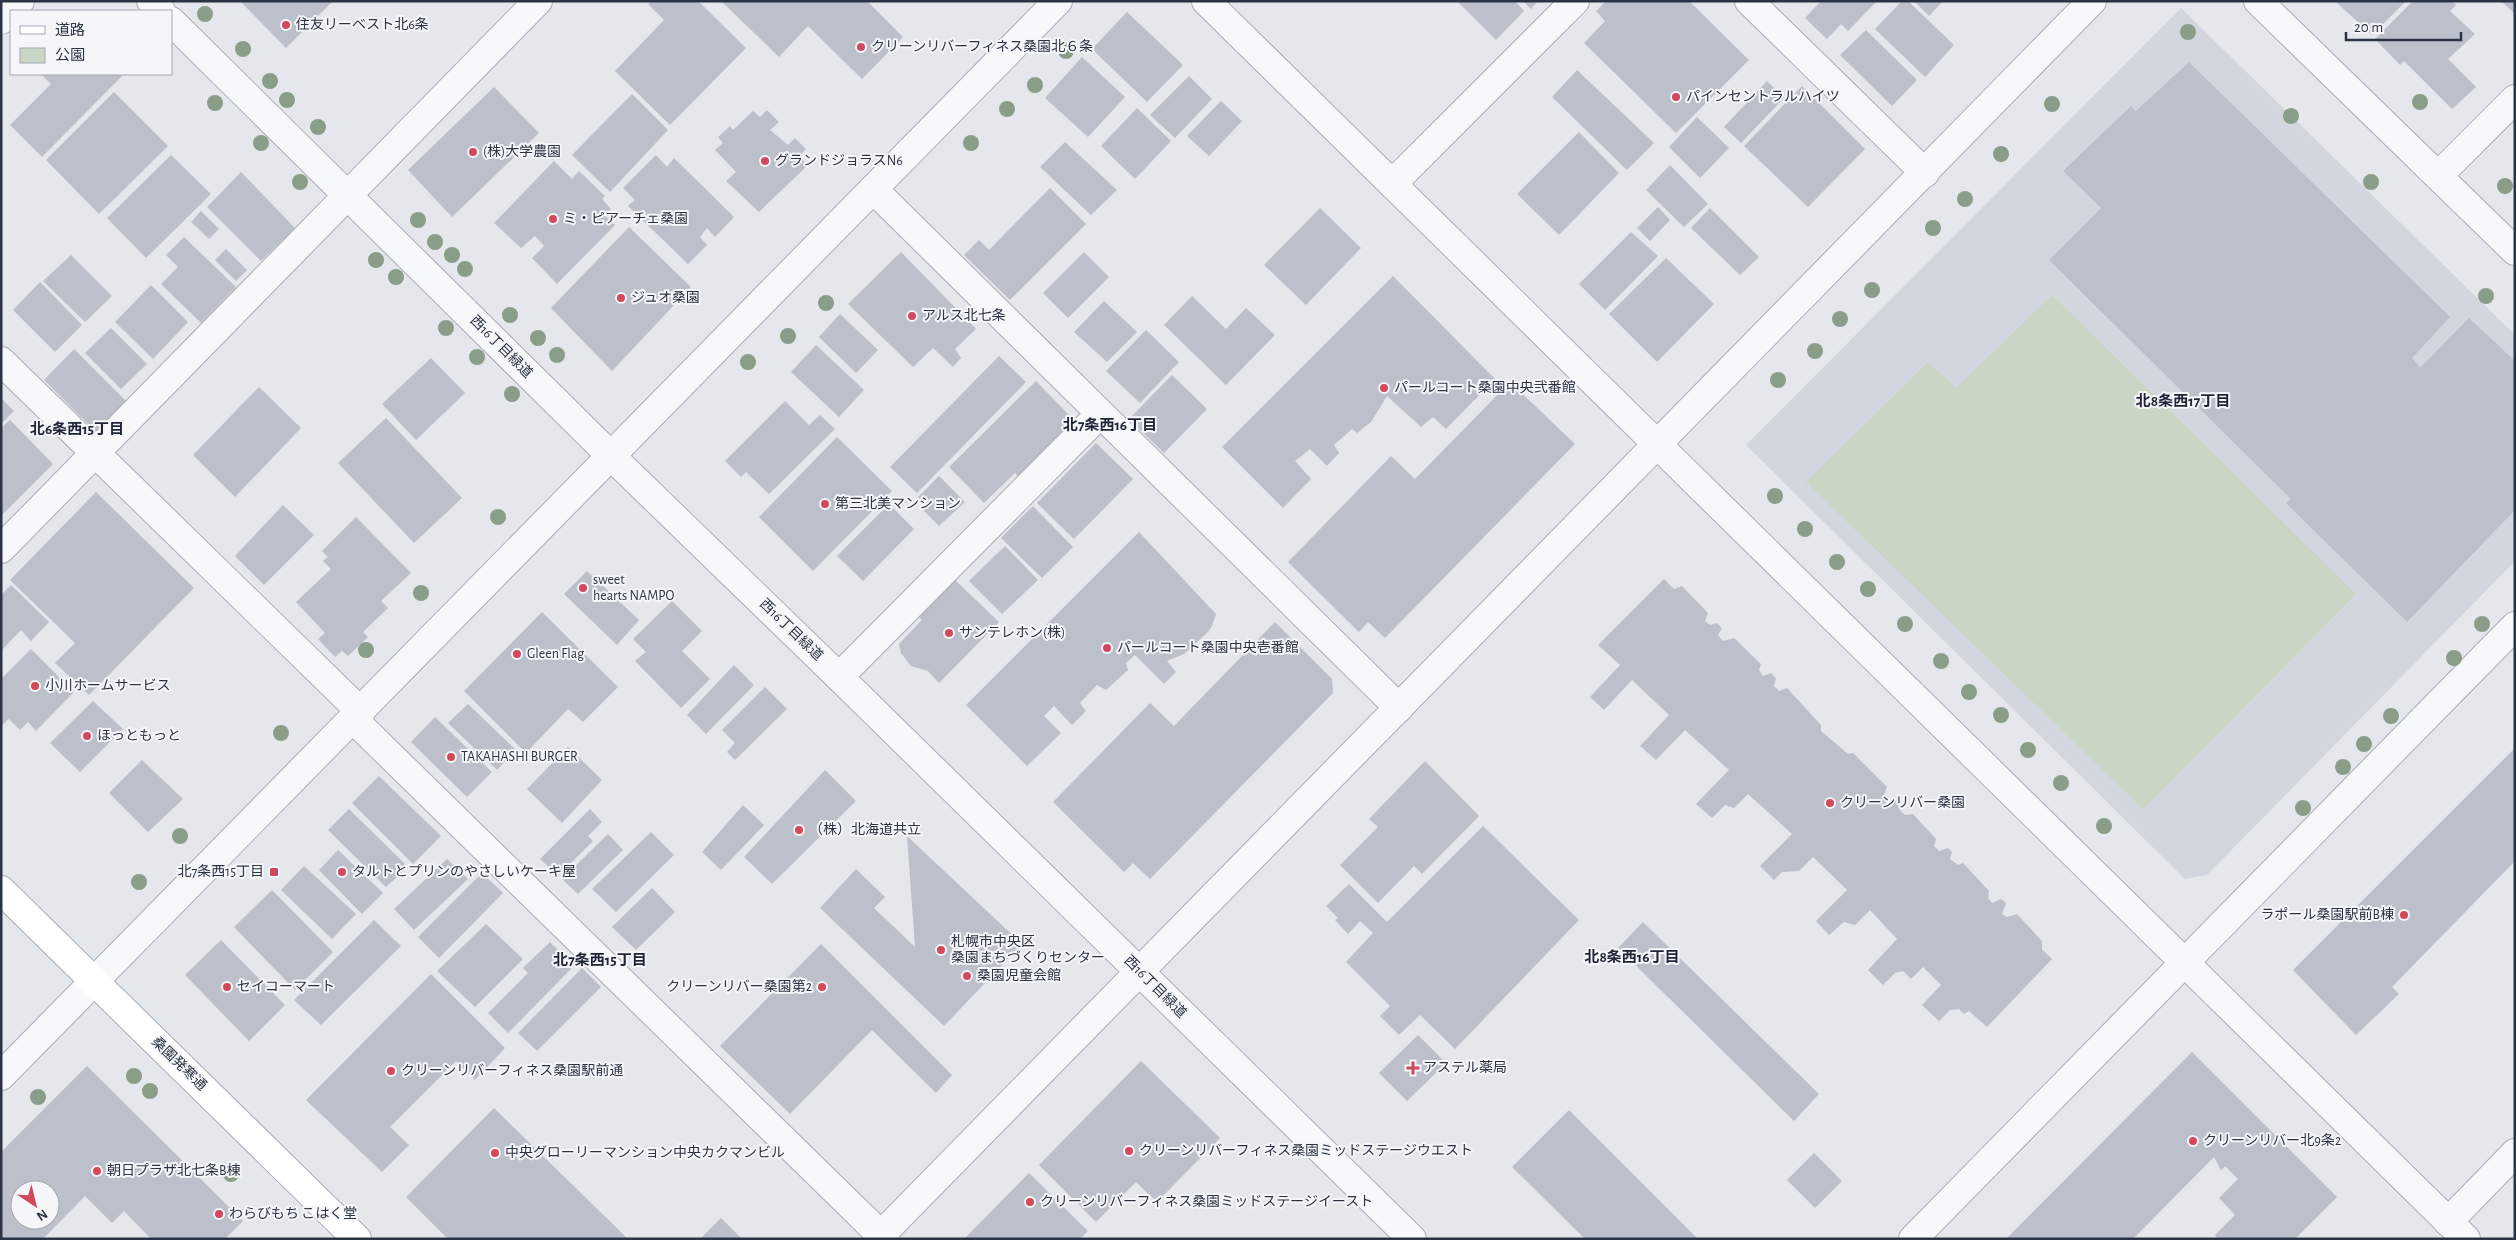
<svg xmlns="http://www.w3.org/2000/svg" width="2516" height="1240" viewBox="0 0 2516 1240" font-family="'Alegreya Sans','Noto Sans JP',sans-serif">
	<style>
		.built { fill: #d2d6de }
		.green { fill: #c9d6c5 }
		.building { fill: #bbc0ca; fill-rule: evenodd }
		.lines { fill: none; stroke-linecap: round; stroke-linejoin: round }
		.minor-casing { stroke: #a9aeb7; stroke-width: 30 }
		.tertiary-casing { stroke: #a9aeb7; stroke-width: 30 }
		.secondary-casing { stroke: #a9aeb7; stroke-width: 30 }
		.minor { stroke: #f7f8fa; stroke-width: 28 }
		.tertiary { stroke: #f7f8fa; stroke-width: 28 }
		.secondary { stroke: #fff; stroke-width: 28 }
		.tree { fill: #899d89 }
		.poi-dot { fill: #d1495b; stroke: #f4f6f9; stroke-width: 2 }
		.labels { text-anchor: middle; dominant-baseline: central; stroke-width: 4; stroke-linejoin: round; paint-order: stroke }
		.poi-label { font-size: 14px; fill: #2b3445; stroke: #f4f6f9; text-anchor: start }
		.street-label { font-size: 14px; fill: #2b3445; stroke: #f4f6f9 }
		.neighbourhood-label { font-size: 15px; font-weight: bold; fill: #1d2536; stroke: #f4f6f9 }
	</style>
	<rect width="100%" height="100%" fill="#e4e7ec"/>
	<polygon class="built" points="2181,8 2515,335 2515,561 2207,875 2185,879 1746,445"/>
	<polygon class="green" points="2052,295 2356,594 2143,809 1806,482 1928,362 1956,388"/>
	<g class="building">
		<polygon points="240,1 333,1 286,48"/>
		<polygon points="651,1 698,1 746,48 670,125 615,71 664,20 648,4"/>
		<polygon points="721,1 867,1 903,37 862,79 808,26 779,57"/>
		<polygon points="1457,1 1515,1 1524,11 1496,40"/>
		<polygon points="1523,1 1538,1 1531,9"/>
		<polygon points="1606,1 1689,1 1749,60 1676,133 1584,43 1605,21 1596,11"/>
		<polygon points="1821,1 1877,1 1848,31 1841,24 1827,39 1805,18"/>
		<polygon points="1902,1 1908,1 1954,45 1925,77 1875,29"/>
		<polygon points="1914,1 1943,1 1929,16"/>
		<polygon points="2335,1 2406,1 2372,35"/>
		<polygon points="2413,1 2452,1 2456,5 2450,11 2475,34 2448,59 2476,87 2452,109 2404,61 2400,65 2375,39"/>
		<polygon points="2501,1 2515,1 2515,14"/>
		<polygon points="1127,12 1183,65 1147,102 1092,49"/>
		<polygon points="1866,30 1917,80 1892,106 1840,55"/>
		<polygon points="1082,57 1125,97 1088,137 1045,98"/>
		<polygon points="2189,62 2450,317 2412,358 2420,368 2469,318 2515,361 2515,510 2407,622 2286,503 2291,499 2049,260 2101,208 2063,171 2131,106 2136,111"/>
		<polygon points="1577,70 1654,143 1627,170 1552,97"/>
		<polygon points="41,74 124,74 42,157 10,125 51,84"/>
		<polygon points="1189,76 1212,99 1175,138 1150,115"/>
		<polygon points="1767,81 1784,98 1741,143 1724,127"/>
		<polygon points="1802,86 1865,149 1808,207 1744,146"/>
		<polygon points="494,87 539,133 452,217 408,170"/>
		<polygon points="114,92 168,146 99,214 46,160"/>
		<polygon points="632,94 668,130 610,192 572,155"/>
		<polygon points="1221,101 1242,121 1209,156 1187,136"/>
		<polygon points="1137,108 1171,141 1135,179 1101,146"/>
		<polygon points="767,110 779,122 770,130 788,145 795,138 806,149 799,157 808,165 759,212 726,181 736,172 715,150 723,143 718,137 730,126 733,130 753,111 760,117"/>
		<polygon points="1697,117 1729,148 1700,178 1669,147"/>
		<polygon points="1579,132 1619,173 1559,235 1517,194"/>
		<polygon points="1065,142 1117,190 1091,215 1040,167"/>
		<polygon points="171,155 211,194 146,258 107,218"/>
		<polygon points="656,155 667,167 674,158 734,217 715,237 707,228 700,237 707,245 688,264 628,206 635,200 623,188"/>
		<polygon points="554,161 572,179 579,171 605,196 602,199 611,209 604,215 615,225 557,284 532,258 544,246 535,236 521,248 494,223"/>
		<polygon points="1670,165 1708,204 1684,227 1646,190"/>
		<polygon points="241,172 295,228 261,261 207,207"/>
		<polygon points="1050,188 1086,224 1010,300 964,255 979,240 989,250"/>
		<polygon points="1658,207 1670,220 1650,241 1637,228"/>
		<polygon points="1320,208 1361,248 1306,305 1264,265"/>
		<polygon points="1710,208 1759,257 1740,275 1691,228"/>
		<polygon points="201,211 219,229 209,239 191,222"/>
		<polygon points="629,227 691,287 612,371 551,308"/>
		<polygon points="1631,232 1658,256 1605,310 1579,284"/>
		<polygon points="184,237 236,287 201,323 161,284 178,267 166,255"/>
		<polygon points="226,249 247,270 236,281 215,260"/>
		<polygon points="901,252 976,329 955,349 961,358 953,367 933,348 913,367 848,304"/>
		<polygon points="1084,252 1109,277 1068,318 1043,293"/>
		<polygon points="71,255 112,296 85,322 43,281"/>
		<polygon points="1666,258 1714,304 1657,362 1609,314"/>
		<polygon points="1393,276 1495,379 1446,429 1433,417 1421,427 1387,396 1371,422 1357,433 1352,429 1334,445 1339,453 1327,466 1310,449 1295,461 1311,479 1283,508 1222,447"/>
		<polygon points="40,282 82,325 55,352 13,310"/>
		<polygon points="151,285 188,322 153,359 115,322"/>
		<polygon points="1192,296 1226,329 1246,308 1275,335 1226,385 1164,325"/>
		<polygon points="1104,301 1137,332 1107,362 1074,332"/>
		<polygon points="840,314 878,350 856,373 819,337"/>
		<polygon points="111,328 147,364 121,389 85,353"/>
		<polygon points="1146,330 1179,362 1140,403 1106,371"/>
		<polygon points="816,345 864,390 839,417 791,372"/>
		<polygon points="74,349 128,403 97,433 44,380"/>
		<polygon points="999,356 1026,382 917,493 890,467"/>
		<polygon points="431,358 465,393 416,440 382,404"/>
		<polygon points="1172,375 1207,409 1164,453 1129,419"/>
		<polygon points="1036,381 1075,421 1019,477 1015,473 984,503 949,467"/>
		<polygon points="1510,382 1575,444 1385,638 1368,622 1359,632 1288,562 1391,456 1415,479"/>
		<polygon points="259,387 301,428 235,497 193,455"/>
		<polygon points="1,398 14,411 1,424"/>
		<polygon points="785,401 809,425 820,415 835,429 769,494 746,472 741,477 725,461"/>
		<polygon points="386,418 462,498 414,543 338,463"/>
		<polygon points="10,420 53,464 1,516 1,428"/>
		<polygon points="837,437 892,491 813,571 759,517"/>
		<polygon points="1096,443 1133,479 1074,539 1037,503"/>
		<polygon points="939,476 965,502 939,526 923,510 927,506 918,497"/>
		<polygon points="96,492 194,588 89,695 55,663 75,643 10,580"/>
		<polygon points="889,504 914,529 863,581 837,556"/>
		<polygon points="283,505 314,535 264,585 235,556"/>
		<polygon points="1033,506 1073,547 1042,578 1001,538"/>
		<polygon points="356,517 411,573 381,601 388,608 363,632 368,637 348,656 342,651 335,657 318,639 325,633 296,602 331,569 323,561 328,557 322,551"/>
		<polygon points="1139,532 1216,614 1212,626 1208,632 1184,654 1167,661 1176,672 1164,684 1135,655 1126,663 1128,670 1106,690 1097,685 1080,703 1086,711 1072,725 1054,706 1044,716 1061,733 1027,766 966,705"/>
		<polygon points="1005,546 1038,580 1002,614 969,581"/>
		<polygon points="587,571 639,620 617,645 564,594"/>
		<polygon points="1664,579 1674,589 1682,586 1708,613 1705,621 1710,625 1717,623 1722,628 1718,635 1723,641 1734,638 1761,664 1759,670 1763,676 1771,673 1776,678 1774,686 1779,691 1787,688 1821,725 1821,731 1848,754 1853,753 1887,787 1883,797 1889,801 1897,798 1901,803 1900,810 1905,815 1913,814 1936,839 1934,846 1939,851 1948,848 1952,852 1950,859 1958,865 1963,863 1989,891 1988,898 1992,903 2001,899 2006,903 2002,914 2007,917 2017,914 2042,941 2042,949 2052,959 1987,1027 1969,1011 1964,1014 1959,1009 1950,1010 1939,1021 1922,1005 1941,985 1923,967 1911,979 1903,971 1895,973 1883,985 1868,970 1897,939 1870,910 1855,925 1844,922 1829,935 1816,921 1847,890 1813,857 1799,871 1782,872 1774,880 1760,866 1792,834 1748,794 1734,808 1725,805 1712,818 1696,804 1729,770 1685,730 1656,760 1640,746 1669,715 1632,680 1604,710 1590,697 1620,665 1598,645"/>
		<polygon points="955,580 999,622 939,683 928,671 911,666 901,653 899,644 922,620 919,617"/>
		<polygon points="11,585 49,622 31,641 21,630 1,651 1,595"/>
		<polygon points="672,601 702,631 682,651 710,679 681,708 635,661 646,652 633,639"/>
		<polygon points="542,612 618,687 583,722 568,709 526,753 464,691"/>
		<polygon points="1275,622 1332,679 1333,693 1150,879 1133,863 1124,872 1053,802 1150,703 1174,726"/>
		<polygon points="31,649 74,692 36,731 28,722 20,730 9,719 1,726 1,679"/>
		<polygon points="734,665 754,685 706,734 687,715"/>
		<polygon points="765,687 787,709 735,760 727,752 735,743 722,730"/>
		<polygon points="93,701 123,729 80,772 50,743"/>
		<polygon points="468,704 516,750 497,770 448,723"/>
		<polygon points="435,717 492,772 467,797 411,742"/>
		<polygon points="568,747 602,780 562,823 527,789"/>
		<polygon points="2515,748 2515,861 2392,987 2399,994 2356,1035 2293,970"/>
		<polygon points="142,760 183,799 148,832 109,793"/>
		<polygon points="1425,761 1479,816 1422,874 1414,866 1378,903 1340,865 1378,827 1369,819"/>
		<polygon points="825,770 856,801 772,884 744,857"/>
		<polygon points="379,776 441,836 413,864 352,803"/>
		<polygon points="743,805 764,825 721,870 702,852"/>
		<polygon points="349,809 408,867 386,887 328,830"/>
		<polygon points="590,809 602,822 588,836 593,841 558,876 540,859"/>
		<polygon points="1483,826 1579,920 1455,1049 1420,1015 1399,1035 1380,1016 1390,1006 1346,962 1373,933 1360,921 1348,934 1335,920 1338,918 1326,906 1349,884 1387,922"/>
		<polygon points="651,832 674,855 616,912 592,889"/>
		<polygon points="608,834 623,850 578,894 562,879"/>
		<polygon points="907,836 1022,944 944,1026 820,908 856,869 885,897 874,908 915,947"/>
		<polygon points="338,850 383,893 362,914 319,870"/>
		<polygon points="447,859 468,879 414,930 394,909"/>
		<polygon points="304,866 356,914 332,939 281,890"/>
		<polygon points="482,873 503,893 439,958 418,937"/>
		<polygon points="652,888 675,912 636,950 612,927"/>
		<polygon points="272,890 333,952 295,990 234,927"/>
		<polygon points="374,920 401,946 321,1025 294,1000"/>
		<polygon points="1643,922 1819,1094 1794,1121 1618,948"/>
		<polygon points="486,924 523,959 475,1007 437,971"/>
		<polygon points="221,940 285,1005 249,1041 185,975"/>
		<polygon points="550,942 574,966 508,1033 488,1013 528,973 523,968"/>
		<polygon points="821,944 952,1075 936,1093 872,1030 790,1114 720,1046"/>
		<polygon points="582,968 601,987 537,1051 518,1033"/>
		<polygon points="431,974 505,1048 475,1080 456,1061 390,1127 409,1145 382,1172 306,1100"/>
		<polygon points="1418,1035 1446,1063 1407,1101 1379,1073"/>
		<polygon points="2192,1052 2337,1197 2295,1239 2218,1239 2215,1235 2235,1215 2219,1198 2238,1179 2225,1166 2221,1171 2214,1157 2133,1239 2006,1239"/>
		<polygon points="1141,1061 1220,1138 1157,1202 1136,1182 1096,1222 1039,1165"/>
		<path d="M87,1066L243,1221L225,1239H151L124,1211L112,1223L85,1196L43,1239H1V1152ZM20,1190H50V1220H20Z"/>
		<polygon points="494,1108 628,1239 448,1239 406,1197"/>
		<polygon points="1569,1110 1698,1239 1585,1239 1512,1167"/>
		<polygon points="1814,1153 1842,1181 1815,1208 1787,1180"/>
		<polygon points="1029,1173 1088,1231 1080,1239 964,1239"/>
		<polygon points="721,1218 742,1239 700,1239"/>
	</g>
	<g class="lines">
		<g class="minor-casing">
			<g id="minor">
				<polyline points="151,1 161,11"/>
				<polyline points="1749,1 1925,173"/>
				<polyline points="1,20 20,1"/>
				<polyline points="171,21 610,455"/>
				<polyline points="2438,176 2515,99"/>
				<polyline points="1392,184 1575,1"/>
				<polyline points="873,189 1399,708"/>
				<polyline points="1,361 361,712"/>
				<polyline points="1,549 538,1"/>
				<polyline points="839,677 1100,414"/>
				<polyline points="353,719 885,1239"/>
				<polyline points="2448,1222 2515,1153"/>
				<polyline points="1913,1239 2515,626"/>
			</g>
		</g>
		<g class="tertiary-casing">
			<g id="tertiary">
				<polyline points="1206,1 2466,1239"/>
				<polyline points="2258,1 2515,251"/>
				<polyline points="610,455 839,677 1412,1239"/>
				<polyline points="1,1076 1058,1"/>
				<polyline points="877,1239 2092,1"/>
			</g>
		</g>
		<g class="secondary-casing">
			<polyline id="secondary" points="1,890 357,1239"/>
		</g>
		<use href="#minor" class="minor"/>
		<use href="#tertiary" class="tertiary"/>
		<use href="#secondary" class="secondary"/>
	</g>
	<g class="tree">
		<circle cx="205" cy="14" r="8"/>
		<circle cx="2188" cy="32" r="8"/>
		<circle cx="243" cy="49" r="8"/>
		<circle cx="1066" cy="51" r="8"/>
		<circle cx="270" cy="81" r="8"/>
		<circle cx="1035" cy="85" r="8"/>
		<circle cx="287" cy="100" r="8"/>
		<circle cx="2420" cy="102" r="8"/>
		<circle cx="215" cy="103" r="8"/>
		<circle cx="2052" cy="104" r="8"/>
		<circle cx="1007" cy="109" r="8"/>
		<circle cx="2291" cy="116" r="8"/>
		<circle cx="318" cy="127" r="8"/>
		<circle cx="261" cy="143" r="8"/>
		<circle cx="971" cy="143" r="8"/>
		<circle cx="2001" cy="154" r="8"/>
		<circle cx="300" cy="182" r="8"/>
		<circle cx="2371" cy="182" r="8"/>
		<circle cx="2505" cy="186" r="8"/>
		<circle cx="1965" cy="199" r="8"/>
		<circle cx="418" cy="220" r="8"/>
		<circle cx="1933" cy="228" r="8"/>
		<circle cx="435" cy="242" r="8"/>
		<circle cx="452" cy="255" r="8"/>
		<circle cx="376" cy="260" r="8"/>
		<circle cx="465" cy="269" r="8"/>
		<circle cx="396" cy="277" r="8"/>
		<circle cx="1872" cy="290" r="8"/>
		<circle cx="2486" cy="296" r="8"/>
		<circle cx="826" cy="303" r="8"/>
		<circle cx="510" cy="315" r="8"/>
		<circle cx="1840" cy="319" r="8"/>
		<circle cx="446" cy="328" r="8"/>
		<circle cx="788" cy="336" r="8"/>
		<circle cx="538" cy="338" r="8"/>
		<circle cx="1815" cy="351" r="8"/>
		<circle cx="557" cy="355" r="8"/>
		<circle cx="477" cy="357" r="8"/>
		<circle cx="748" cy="362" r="8"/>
		<circle cx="1778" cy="380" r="8"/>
		<circle cx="512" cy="394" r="8"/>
		<circle cx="1775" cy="496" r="8"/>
		<circle cx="498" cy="517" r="8"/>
		<circle cx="1805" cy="529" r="8"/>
		<circle cx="1837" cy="562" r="8"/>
		<circle cx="1868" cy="589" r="8"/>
		<circle cx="421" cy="593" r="8"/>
		<circle cx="1905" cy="624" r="8"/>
		<circle cx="2482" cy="624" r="8"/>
		<circle cx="366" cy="650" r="8"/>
		<circle cx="2454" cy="658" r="8"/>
		<circle cx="1941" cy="661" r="8"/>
		<circle cx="1969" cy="692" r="8"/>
		<circle cx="2001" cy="715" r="8"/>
		<circle cx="2391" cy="716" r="8"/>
		<circle cx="281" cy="733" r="8"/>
		<circle cx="2364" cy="744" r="8"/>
		<circle cx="2028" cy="750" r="8"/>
		<circle cx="2343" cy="767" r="8"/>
		<circle cx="2061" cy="783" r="8"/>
		<circle cx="2303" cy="808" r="8"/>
		<circle cx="2104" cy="826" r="8"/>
		<circle cx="180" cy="836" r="8"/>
		<circle cx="139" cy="882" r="8"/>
		<circle cx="134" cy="1076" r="8"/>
		<circle cx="150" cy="1091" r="8"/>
		<circle cx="38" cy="1097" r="8"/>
		<circle cx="231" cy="1174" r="8"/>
	</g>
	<g class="poi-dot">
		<circle cx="286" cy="25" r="5"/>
		<circle cx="861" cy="47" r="5"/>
		<circle cx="1676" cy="97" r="5"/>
		<circle cx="473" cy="152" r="5"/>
		<circle cx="765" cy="161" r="5"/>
		<circle cx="553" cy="219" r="5"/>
		<circle cx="621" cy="298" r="5"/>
		<circle cx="912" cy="316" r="5"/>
		<circle cx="1384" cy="388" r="5"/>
		<circle cx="825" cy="504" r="5"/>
		<circle cx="583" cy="588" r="5"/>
		<circle cx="949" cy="633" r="5"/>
		<circle cx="1107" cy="648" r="5"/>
		<circle cx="517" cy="654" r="5"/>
		<circle cx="35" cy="686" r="5"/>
		<circle cx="87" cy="736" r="5"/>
		<circle cx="451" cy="757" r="5"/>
		<circle cx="1830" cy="803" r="5"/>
		<circle cx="799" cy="830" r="5"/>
		<rect x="269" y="867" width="10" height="10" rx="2.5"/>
		<circle cx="342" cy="872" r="5"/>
		<circle cx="2404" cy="915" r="5"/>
		<circle cx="941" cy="950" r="5"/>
		<circle cx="967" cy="976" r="5"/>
		<circle cx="227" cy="987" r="5"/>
		<circle cx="822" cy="987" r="5"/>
		<path d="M1410.5 1060.5h5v5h5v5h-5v5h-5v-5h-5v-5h5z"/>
		<circle cx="391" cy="1071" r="5"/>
		<circle cx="2193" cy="1141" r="5"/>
		<circle cx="1129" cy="1151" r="5"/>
		<circle cx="495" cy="1153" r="5"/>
		<circle cx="97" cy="1171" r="5"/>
		<circle cx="1030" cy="1202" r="5"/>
		<circle cx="219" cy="1214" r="5"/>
	</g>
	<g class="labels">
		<g class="poi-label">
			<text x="296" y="25">住友リーベスト北6条</text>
			<text x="871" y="47">クリーンリバーフィネス桑園北６条</text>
			<text x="1686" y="97">パインセントラルハイツ</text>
			<text x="483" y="152">(株)大学農園</text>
			<text x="775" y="161">グランドジョラスN6</text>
			<text x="563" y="219">ミ・ピアーチェ桑園</text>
			<text x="631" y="298">ジュオ桑園</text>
			<text x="922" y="316">アルス北七条</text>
			<text x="1394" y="388">パールコート桑園中央弐番館</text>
			<text x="835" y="504">第三北美マンション</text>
			<text x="593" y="580">sweet<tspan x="593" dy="16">hearts NAMPO</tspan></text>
			<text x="959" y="633">サンテレホン(株)</text>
			<text x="1117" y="648">パールコート桑園中央壱番館</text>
			<text x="527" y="654">Gleen Flag</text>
			<text x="45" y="686">小川ホームサービス</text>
			<text x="97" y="736">ほっともっと</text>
			<text x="461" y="757">TAKAHASHI BURGER</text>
			<text x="1840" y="803">クリーンリバー桑園</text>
			<text x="809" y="830">（株）北海道共立</text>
			<text x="264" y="872" text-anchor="end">北7条西15丁目</text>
			<text x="352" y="872">タルトとプリンのやさしいケーキ屋</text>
			<text x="2394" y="915" text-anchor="end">ラポール桑園駅前B棟</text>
			<text x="951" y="942">札幌市中央区<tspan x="951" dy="16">桑園まちづくりセンター</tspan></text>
			<text x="977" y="976">桑園児童会館</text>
			<text x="237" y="987">セイコーマート</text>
			<text x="812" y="987" text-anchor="end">クリーンリバー桑園第2</text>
			<text x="1423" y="1068">アステル薬局</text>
			<text x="401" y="1071">クリーンリバーフィネス桑園駅前通</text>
			<text x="2203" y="1141">クリーンリバー北9条2</text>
			<text x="1139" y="1151">クリーンリバーフィネス桑園ミッドステージウエスト</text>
			<text x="505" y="1153">中央グローリーマンション中央カクマンビル</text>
			<text x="107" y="1171">朝日プラザ北七条B棟</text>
			<text x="1040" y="1202">クリーンリバーフィネス桑園ミッドステージイースト</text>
			<text x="229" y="1214">わらびもち こはく堂</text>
		</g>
		<g class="street-label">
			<text transform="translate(501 347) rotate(45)">西16丁目緑道</text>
			<text transform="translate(791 630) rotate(44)">西16丁目緑道</text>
			<text transform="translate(1155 987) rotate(45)">西16丁目緑道</text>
			<text transform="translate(179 1064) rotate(44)">桑園発寒通</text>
		</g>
		<g class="neighbourhood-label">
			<text x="2183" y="401">北8条西17丁目</text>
			<text x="1110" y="425">北7条西16丁目</text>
			<text x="77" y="429">北6条西15丁目</text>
			<text x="1632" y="957">北8条西16丁目</text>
			<text x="600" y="960">北7条西15丁目</text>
		</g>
	</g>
	<rect width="2516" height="1240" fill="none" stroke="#2b3445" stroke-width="5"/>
	<rect x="10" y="10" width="162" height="65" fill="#f4f6f9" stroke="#a4a8b1"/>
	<rect x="20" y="26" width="25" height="8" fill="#ffffff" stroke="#a4a8b1"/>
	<text x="55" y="35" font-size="15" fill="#2b3445">道路</text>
	<rect x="20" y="48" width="25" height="15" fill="#c9d6c5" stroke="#a4a8b1"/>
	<text x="55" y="60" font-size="15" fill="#2b3445">公園</text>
	<g transform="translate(35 1205) rotate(145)"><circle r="24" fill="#f4f6f9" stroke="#a4a8b1"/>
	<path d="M0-4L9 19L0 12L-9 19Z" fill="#d1495b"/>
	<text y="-8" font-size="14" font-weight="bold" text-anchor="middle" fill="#2b3445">N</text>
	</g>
	<path d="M2346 32v8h115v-8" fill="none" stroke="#2b3445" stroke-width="2.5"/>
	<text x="2354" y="32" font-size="15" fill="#2b3445" stroke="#f4f6f9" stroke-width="4" paint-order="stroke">20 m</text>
</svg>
